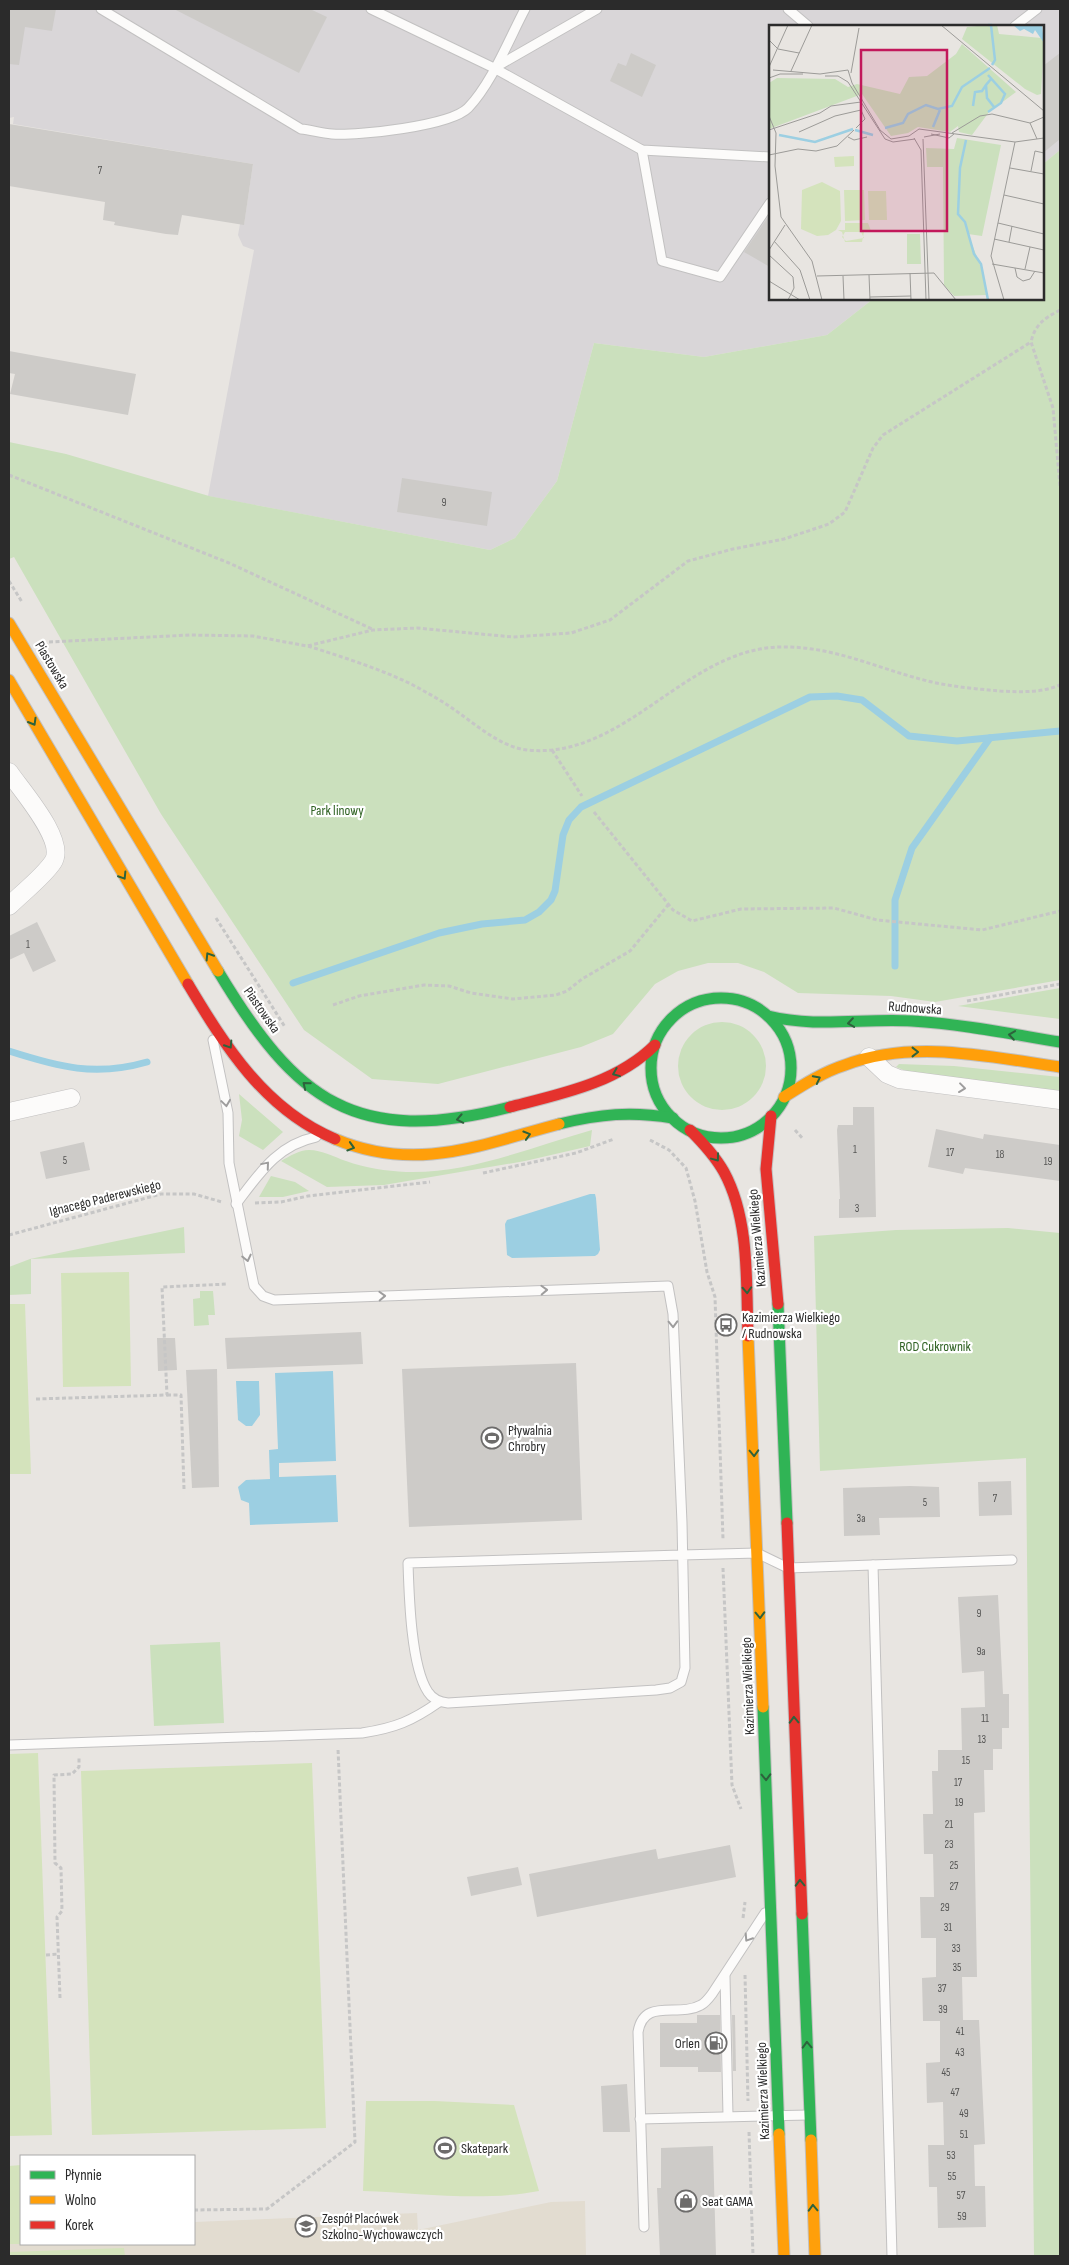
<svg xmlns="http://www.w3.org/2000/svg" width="1069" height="2265" viewBox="0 0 1069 2265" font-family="'Sofia Sans Condensed',sans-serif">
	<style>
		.industrial { fill: #d9d6d8 }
		.education { fill: #e2dcd0 }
		.green { fill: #cbe0bd }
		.pitch { fill: #d4e3bc }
		.water { fill: #9ccfe2 }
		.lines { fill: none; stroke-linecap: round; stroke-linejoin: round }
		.stream { stroke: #9ccfe2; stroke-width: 7 }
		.building { fill: #cdcbc8 }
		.lane-casing { stroke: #c2c1c1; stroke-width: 11 }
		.street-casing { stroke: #c2c1c1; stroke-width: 19 }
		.fast-casing { stroke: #c2c1c1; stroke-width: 13 }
		.slow-casing { stroke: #c2c1c1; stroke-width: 13 }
		.jam-casing { stroke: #c2c1c1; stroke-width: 13 }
		.path { stroke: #c6c6c6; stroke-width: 3; stroke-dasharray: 4 2.5; stroke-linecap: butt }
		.lane { stroke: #fcfbfa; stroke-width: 9 }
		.street { stroke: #fcfbfa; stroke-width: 18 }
		.fast { stroke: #30b455; stroke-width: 11 }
		.slow { stroke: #ff9f0a; stroke-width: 11 }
		.jam { stroke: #e5322d; stroke-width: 11 }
		.oneway { stroke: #2d623c }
		.oneway2 { stroke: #9e9d9d }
		.labels { text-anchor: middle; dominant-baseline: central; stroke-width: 4.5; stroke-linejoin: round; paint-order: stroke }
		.number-label { font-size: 11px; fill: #555554 }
		.street-label { font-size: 14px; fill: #2b2b2b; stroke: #fff }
		.park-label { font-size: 14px; fill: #2e6122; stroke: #fff }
		.poi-label { font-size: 14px; fill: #2b2b2b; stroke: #fff; text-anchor: start }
		.inset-river { fill: none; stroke: #9ccfe2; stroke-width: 2.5 }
		.inset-road { fill: none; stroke: #9c9b98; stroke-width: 1 }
		.view { fill: #c2185b; fill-opacity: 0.15; stroke: #c2185b; stroke-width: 2.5 }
		.inset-edge { fill: none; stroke: #2b2b2b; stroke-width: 2.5 }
	</style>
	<rect width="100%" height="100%" fill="#e8e5e1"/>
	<polygon class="industrial" points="9,9 1060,9 1060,150 1043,164 1043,26 770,26 770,299 873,299 827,335 704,357 594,343 557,481 515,538 490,550 208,496 254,250 243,246 238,235 240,224 244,224 253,164 13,124 14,117 9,118"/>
	<polygon class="education" points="585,2201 586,2256 9,2256 9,2244 194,2244 194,2222 417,2213 418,2230 551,2202"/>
	<g class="green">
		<polygon points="1060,150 1060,980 935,1002 891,996 798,993 764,972 738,963 708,963 678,971 655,984 613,1034 581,1047 438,1084 372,1079 304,1030 161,814 14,557 9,559 9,442 66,454 209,496 490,550 515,538 557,481 594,343 704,357 827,335 873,299 1043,299 1043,164"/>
		<polygon points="1060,988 1060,1019 958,1006"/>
		<circle cx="722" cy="1066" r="44"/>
		<polygon points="899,1064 954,1066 1060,1077 1060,1092 906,1071 896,1067"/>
		<polygon points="239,1094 283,1132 263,1150 239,1136 242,1120"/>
		<path d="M592,1130L590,1146L525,1161L384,1185L327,1187L281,1161C290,1156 299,1150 309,1150C322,1150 334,1157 346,1161C365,1168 386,1171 406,1172C470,1174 531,1147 592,1130Z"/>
		<polygon points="271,1176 295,1182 309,1191 283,1197 259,1197"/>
		<polygon points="184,1227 185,1253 31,1259 31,1294 9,1295 9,1267 30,1259"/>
		<polygon points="1008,1228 1060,1233 1060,2256 1034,2256 1026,1458 820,1471 814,1236 896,1230"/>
		<polygon points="200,1291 213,1291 215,1315 208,1315 209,1325 194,1326 193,1299 200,1298"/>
		<polygon points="220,1642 224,1723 154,1726 150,1645"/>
	</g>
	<g class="pitch">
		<polygon points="129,1272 131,1386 63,1387 61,1273"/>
		<polygon points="9,1304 25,1304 31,1474 9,1474"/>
		<polygon points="38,1753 52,2135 9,2136 9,1754"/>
		<polygon points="312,1763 326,2128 92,2135 81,1771"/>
		<path d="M366,2101H435L514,2105L539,2191C481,2202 421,2193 363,2191Z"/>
		<polygon points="21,2165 21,2244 9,2244 9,2166"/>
		<polygon points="124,2248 125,2256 9,2256 9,2252"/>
	</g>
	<g class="water">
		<polygon points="590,1194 595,1194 596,1198 600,1250 598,1254 595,1256 512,1258 507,1255 505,1224 507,1220"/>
		<polygon points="333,1371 336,1461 279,1463 279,1477 336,1475 338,1522 250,1525 249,1503 241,1500 238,1487 246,1480 270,1479 269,1450 278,1449 275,1373"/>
		<polygon points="236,1381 259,1381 260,1415 252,1426 246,1426 238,1420"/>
	</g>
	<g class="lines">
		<g class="stream">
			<polyline points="895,966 895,900 912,848 990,738"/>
			<polyline points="293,983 439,933 482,924 525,920 539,912 551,900 555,891 563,835 569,820 581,807 810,697 837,696 862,700 909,736 957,741 1060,731"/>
			<path d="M9,1051C59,1067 95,1077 147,1062"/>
		</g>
	</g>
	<g class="building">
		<polygon points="9,9 56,9 52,31 25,27 19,65 9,64"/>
		<polygon points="174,9 310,9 327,17 299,73"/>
		<polygon points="631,53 656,65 642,97 610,81 618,63 626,66"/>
		<polygon points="1060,53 1060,139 1043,153 1043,66"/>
		<polygon points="9,124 253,164 244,225 182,215 178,235 166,234 114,225 115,222 103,220 105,202 9,186"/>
		<polygon points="770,214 770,267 744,252"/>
		<polygon points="9,351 136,374 128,415 10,394 15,374 9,373"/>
		<polygon points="402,478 492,492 487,526 397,512"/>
		<polygon points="37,922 56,961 33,972 24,953 9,960 9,936"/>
		<polygon points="853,1107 874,1107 876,1217 839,1218 839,1199 840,1199 837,1130 838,1125 853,1125"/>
		<polygon points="936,1129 983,1139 984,1134 1060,1145 1060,1181 965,1168 963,1174 928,1167"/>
		<polygon points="84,1142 90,1170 46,1179 40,1152"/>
		<polygon points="361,1332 363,1364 227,1369 225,1338"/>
		<polygon points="157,1338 175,1338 177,1370 158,1371"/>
		<polygon points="576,1363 582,1520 409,1527 402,1369"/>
		<polygon points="217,1369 219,1487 192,1488 186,1370"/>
		<polygon points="1011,1481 1012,1515 979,1516 978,1482"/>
		<polygon points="910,1486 939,1487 940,1517 879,1518 880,1535 844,1536 843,1488"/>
		<polygon points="998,1595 1003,1694 1009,1694 1009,1728 1002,1728 1002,1749 993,1749 993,1770 984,1770 985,1812 974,1813 977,1977 962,1977 963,2020 979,2020 985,2144 974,2145 975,2186 985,2186 986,2227 938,2228 937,2187 929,2187 928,2145 944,2145 943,2102 927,2103 926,2063 940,2062 940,2021 923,2021 922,1978 936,1977 936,1938 921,1938 920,1897 934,1897 933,1854 924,1854 923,1814 933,1814 932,1771 938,1771 938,1750 962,1750 961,1708 985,1707 984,1671 962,1673 958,1597"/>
		<polygon points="730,1845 736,1877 537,1917 529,1874 656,1849 658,1859"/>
		<polygon points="518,1867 522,1885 471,1896 467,1877"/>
		<polygon points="697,2015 720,2015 721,2072 698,2072 698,2067 660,2067 660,2023 697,2023"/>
		<polygon points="732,2015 735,2015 736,2071 733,2071"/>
		<polygon points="627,2084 630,2132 603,2132 601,2086"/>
		<polygon points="713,2146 716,2256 660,2256 657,2188 661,2188 661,2148"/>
	</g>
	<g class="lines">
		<g class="lane-casing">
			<g id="lane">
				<path d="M101,9L301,129C311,130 321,133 332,134C358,136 450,126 468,108C492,83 509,39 525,9"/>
				<polyline points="371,9 494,68 597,9"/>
				<polyline points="788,9 808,26"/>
				<polyline points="1015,26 1037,9"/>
				<polyline points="494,68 642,150 770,157"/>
				<polyline points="642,150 662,261 720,277 770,203"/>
				<path d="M213,1040L228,1113L229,1163L254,1286L263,1296L274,1300L668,1286L673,1314L682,1523L685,1668L681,1682L670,1688L656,1690L448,1703C440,1702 433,1700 428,1692C411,1667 409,1595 408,1563L682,1555L757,1553L788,1568L1012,1560"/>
				<path d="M236,1204C259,1174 277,1145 316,1137"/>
				<polyline points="873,1565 892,2256"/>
				<path d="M9,1745L362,1733C395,1728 412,1721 439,1702"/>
				<polyline points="725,1976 728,2116"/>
				<polyline points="640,2119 809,2115"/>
				<path d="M644,2227L638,2032C644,1997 678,2018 701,2005C705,2003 709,1998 712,1994L765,1913"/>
			</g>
		</g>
		<g class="street-casing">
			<g id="street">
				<path d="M9,772C21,790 67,841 53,862C43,877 22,893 9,906"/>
				<polyline points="869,1057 887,1074 899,1079 1060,1100"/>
				<polyline points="9,1112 71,1098"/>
			</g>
		</g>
		<g class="fast-casing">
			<g id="fast">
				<path d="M218,971C296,1101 355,1147 510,1107"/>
				<circle cx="721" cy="1068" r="70"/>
				<path d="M768,1016C816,1028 863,1018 912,1021C962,1024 1011,1034 1060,1042"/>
				<path d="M559,1124C600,1114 631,1111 673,1118"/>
				<polyline points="778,1304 787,1523"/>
				<polyline points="763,1707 779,2134"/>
				<polyline points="802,1914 811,2140"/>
			</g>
		</g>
		<g class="slow-casing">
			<g id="slow">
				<polyline points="9,623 218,971"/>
				<polyline points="9,680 188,984"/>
				<path d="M784,1097C803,1085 823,1072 845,1065C914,1039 990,1057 1060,1067"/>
				<path d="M335,1139C416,1173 480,1145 559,1124"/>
				<polyline points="748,1336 763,1707"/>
				<polyline points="779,2134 784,2256"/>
				<polyline points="811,2140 815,2256"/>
			</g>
		</g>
		<g class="jam-casing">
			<g id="jam">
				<path d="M188,984C225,1046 265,1110 335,1139"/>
				<path d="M510,1107C561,1094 617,1083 655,1045"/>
				<polyline points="771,1116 766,1169 778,1304"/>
				<path d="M690,1130C703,1143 715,1156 724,1172C750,1220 746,1283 748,1336"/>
				<polyline points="787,1523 802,1914"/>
			</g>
		</g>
		<g class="path">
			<path d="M1060,310C1045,318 1035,324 1031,342L1053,408L1060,486"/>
			<polyline points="9,475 229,563 372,629"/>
			<polyline points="9,581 22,602"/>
			<polyline points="49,642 190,635 253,636 307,646 373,630 417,628 513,637 571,633 610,620 688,561 733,549 784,539 829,524 845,512 873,448 883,435 1031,342"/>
			<path d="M308,646C342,657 378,668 411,684C424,691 437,698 449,706C472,721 499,747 527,750C624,760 684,651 778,647C833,645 880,670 932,682C954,687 978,689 1000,691C1021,692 1041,693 1060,685"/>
			<polyline points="552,750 582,796"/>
			<polyline points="594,812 673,910 692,921 741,909 834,908 877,920 982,930 1060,911"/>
			<polyline points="216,918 285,1027"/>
			<polyline points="967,1001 1060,984"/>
			<polyline points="333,1005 359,996 424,985 449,986 471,993 513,999 556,995 567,991 582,979 630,951 668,905"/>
			<polyline points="795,1130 803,1139"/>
			<polyline points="650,1140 669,1150 686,1168 695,1201 707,1272 715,1297 723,1539"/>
			<polyline points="483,1173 576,1153 614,1139"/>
			<polyline points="255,1203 281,1202 308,1196 430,1182"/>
			<polyline points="9,1235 161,1194 194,1194 222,1202"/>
			<polyline points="167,1395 181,1395 184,1489"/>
			<polyline points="36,1399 167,1395 162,1287 228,1284"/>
			<polyline points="723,1568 732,1785 741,1809"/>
			<polyline points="743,1918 745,1902"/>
			<polyline points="46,1955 58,1954"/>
			<polyline points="745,1975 748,2101"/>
			<polyline points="60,1998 57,1917 62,1911 61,1868 55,1863 54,1775 72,1774 79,1767 79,1758"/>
			<polyline points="749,2132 753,2256"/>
			<polyline points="194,2210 267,2209 355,2142 338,1749"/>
		</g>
		<use href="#lane" class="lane"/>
		<use href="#street" class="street"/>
		<use href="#fast" class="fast"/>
		<use href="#slow" class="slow"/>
		<use href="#jam" class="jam"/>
	</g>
	<defs><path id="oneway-chevron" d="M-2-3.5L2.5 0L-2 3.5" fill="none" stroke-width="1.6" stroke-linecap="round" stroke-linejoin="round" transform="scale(1.25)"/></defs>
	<g class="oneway">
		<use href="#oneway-chevron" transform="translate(33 722) rotate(60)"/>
		<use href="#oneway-chevron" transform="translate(123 876) rotate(58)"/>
		<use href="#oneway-chevron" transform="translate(209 956) rotate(-122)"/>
		<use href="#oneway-chevron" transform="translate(851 1023) rotate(172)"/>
		<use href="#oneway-chevron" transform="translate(1012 1035) rotate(-172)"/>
		<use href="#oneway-chevron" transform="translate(229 1045) rotate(57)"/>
		<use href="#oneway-chevron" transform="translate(915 1052)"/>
		<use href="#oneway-chevron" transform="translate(616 1073) rotate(158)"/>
		<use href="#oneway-chevron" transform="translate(817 1079) rotate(-27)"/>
		<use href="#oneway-chevron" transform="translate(306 1085) rotate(-141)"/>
		<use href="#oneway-chevron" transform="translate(460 1119) rotate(169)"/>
		<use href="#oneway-chevron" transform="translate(527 1135) rotate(-17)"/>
		<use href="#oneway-chevron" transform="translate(351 1147) rotate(17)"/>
		<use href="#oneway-chevron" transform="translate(716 1158) rotate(53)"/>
		<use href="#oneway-chevron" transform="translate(747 1290) rotate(87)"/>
		<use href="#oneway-chevron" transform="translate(754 1453) rotate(88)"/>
		<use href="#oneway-chevron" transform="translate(760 1615) rotate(88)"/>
		<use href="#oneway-chevron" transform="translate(794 1720) rotate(-92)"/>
		<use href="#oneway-chevron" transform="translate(766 1777) rotate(88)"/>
		<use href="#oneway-chevron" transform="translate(800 1883) rotate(-92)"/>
		<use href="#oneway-chevron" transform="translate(807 2045) rotate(-92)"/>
		<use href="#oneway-chevron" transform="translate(813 2208) rotate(-92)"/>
	</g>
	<g class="oneway2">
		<use href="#oneway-chevron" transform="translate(962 1088) rotate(7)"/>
		<use href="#oneway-chevron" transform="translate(226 1103) rotate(82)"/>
		<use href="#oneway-chevron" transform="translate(266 1165) rotate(-50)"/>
		<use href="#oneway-chevron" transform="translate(247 1258) rotate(77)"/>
		<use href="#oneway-chevron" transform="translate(544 1290) rotate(-2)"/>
		<use href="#oneway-chevron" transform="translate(382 1296) rotate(-2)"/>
		<use href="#oneway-chevron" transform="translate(673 1324) rotate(88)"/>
		<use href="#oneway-chevron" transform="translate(748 1938) rotate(123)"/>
	</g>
	<defs>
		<g id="bus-ring" transform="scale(1.125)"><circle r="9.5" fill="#fff" stroke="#6d6c6b" stroke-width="1.5"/><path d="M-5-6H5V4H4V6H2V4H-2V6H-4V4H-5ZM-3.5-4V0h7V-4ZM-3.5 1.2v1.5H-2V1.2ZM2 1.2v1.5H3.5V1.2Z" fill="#6d6c6b"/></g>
		<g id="stadium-ring" transform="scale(1.125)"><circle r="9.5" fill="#fff" stroke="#6d6c6b" stroke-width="1.5"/><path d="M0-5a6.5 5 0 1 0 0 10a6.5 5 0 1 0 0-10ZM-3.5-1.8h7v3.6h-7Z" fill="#6d6c6b"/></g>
		<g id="fuel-ring" transform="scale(1.125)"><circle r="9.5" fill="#fff" stroke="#6d6c6b" stroke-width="1.5"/><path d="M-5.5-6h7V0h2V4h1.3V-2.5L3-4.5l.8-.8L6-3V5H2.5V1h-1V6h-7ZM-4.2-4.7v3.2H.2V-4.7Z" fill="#6d6c6b"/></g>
		<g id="shop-ring" transform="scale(1.125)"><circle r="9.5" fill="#fff" stroke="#6d6c6b" stroke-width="1.5"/><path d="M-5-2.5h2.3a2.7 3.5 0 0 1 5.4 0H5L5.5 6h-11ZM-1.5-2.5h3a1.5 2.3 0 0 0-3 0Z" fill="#6d6c6b"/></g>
		<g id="school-ring" transform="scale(1.125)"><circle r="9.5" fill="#fff" stroke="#6d6c6b" stroke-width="1.5"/><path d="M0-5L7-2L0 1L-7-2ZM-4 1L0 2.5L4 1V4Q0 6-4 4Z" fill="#6d6c6b"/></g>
	</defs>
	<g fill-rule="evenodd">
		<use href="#bus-ring" x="726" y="1325"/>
		<use href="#stadium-ring" x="492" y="1438"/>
		<use href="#fuel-ring" x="716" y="2043"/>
		<use href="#stadium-ring" x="445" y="2148"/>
		<use href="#shop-ring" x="686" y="2201"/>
		<use href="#school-ring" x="306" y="2226"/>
	</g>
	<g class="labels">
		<g class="number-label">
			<text x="100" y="170">7</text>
			<text x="444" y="502">9</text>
			<text x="28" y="944">1</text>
			<text x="855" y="1149">1</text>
			<text x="950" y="1152">17</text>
			<text x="1000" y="1154">18</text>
			<text x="65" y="1160">5</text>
			<text x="1048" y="1161">19</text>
			<text x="857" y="1208">3</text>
			<text x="995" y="1498">7</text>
			<text x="925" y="1502">5</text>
			<text x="861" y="1518">3a</text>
			<text x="979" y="1613">9</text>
			<text x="981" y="1651">9a</text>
			<text x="985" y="1718">11</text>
			<text x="982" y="1739">13</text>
			<text x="966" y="1760">15</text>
			<text x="958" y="1782">17</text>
			<text x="959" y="1802">19</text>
			<text x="949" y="1824">21</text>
			<text x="949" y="1844">23</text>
			<text x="954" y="1865">25</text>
			<text x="954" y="1886">27</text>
			<text x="945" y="1907">29</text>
			<text x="948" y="1927">31</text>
			<text x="956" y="1948">33</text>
			<text x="957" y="1967">35</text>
			<text x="942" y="1988">37</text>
			<text x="943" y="2009">39</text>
			<text x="960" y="2031">41</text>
			<text x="960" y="2052">43</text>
			<text x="946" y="2072">45</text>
			<text x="955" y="2092">47</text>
			<text x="964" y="2113">49</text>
			<text x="964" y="2134">51</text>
			<text x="951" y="2155">53</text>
			<text x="952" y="2176">55</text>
			<text x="961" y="2195">57</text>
			<text x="962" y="2216">59</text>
		</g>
		<g class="street-label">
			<text transform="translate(52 665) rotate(59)">Piastowska</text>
			<text transform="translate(915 1008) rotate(4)">Rudnowska</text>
			<text transform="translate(262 1010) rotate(55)">Piastowska</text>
			<text transform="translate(105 1198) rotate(-14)">Ignacego Paderewskiego</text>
			<text transform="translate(757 1238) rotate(-95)">Kazimierza Wielkiego</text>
			<text transform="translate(748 1686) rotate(-92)">Kazimierza Wielkiego</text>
			<text transform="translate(763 2091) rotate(-92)">Kazimierza Wielkiego</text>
		</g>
		<g class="park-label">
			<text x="337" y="810">Park linowy</text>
			<text x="935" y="1346">ROD Cukrownik</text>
		</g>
		<g class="poi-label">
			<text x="742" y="1317">Kazimierza Wielkiego<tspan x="742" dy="16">/ Rudnowska</tspan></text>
			<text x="508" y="1430">Pływalnia<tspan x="508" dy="16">Chrobry</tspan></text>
			<text x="700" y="2043" text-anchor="end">Orlen</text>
			<text x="461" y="2148">Skatepark</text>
			<text x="702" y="2201">Seat GAMA</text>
			<text x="322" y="2218">Zespół Placówek<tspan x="322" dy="16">Szkolno-Wychowawczych</tspan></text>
		</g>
	</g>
	<g transform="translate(769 25)">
		<rect width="275" height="275" fill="#e8e5e1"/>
		<path d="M219,0H228L230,9L272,13L275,18L272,69L268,70L256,64L193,14L198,2ZM193,19L247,67L220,87L203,110L190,107L189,101L181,107L149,102L139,108L122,111L93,69L0,104V58L8,53L66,54L79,62L88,59L131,69L140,52L158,51L187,29ZM188,113L232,120L213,211L199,209L213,245L217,270L185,271L175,260L174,142H158L157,123L185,124ZM138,209H151L152,239H138Z" fill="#cbe0bd"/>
		<path d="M85,131V141L66,142L65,132ZM53,157L71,166L72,196L67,205L59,210L48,211L32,204L33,165ZM75,165H95L96,195L76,196ZM99,166H117L118,195H100ZM76,198H99L102,206L95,207L93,217H76L73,207L69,205H76ZM76,207H92L95,213L77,216L73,212Z" fill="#d4e3bc" fill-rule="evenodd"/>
		<path d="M244,0H273L275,18L266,5L264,9L255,4L251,6Z" fill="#9ccfe2"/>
		<path class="inset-river" d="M219,0H222L226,35L223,40M219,50L236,69L232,78L219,87M222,54L217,60L218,73L225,82M204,81L206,67L213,66L217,60M164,102L171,85M116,103L134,98L139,89L157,80L169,84L183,81L193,62L221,43M86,105L104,110M10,110L46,117L84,104M197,115L191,143L189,189L196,197L205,229L212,239L219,275"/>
		<path class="inset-road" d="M172,0L275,86M0,15L9,24L30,28M0,42L19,0M4,45L51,49L79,45L83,58L111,105L122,114L140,111L150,104L246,117L275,113M22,46L43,0M82,48L90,3M56,51H69L79,57L116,114L124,117L146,114M0,53L11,49H34M275,59V76M0,91L7,108L6,141L12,192L43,236L53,275M261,98L275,92M0,105L51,88L62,81L92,77M30,107L66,91L92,85L96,94L87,103M183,108L211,91L223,89L261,98L268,114M162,109L180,113L185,109M79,112L85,115L98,112M155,112L171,109M145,113L152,125L157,275M154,114L160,275M0,130L29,124L47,126L68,121L85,105M241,143L275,149M262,146L266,126L275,128M235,170L275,179M229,198L275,209M225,214L275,225M5,216L31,245L41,275M240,217L243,201M0,225L16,200M0,230L24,252L25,263L19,275M223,239L275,248M246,243L248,252L254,256L261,254L266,246M256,244L261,222M141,248L142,275M100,250L101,275M48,251L165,248L187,275M74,251L75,275M0,256L31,275M101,272L142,271M235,275L222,231L246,117"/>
		<path class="view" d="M92,25H178V206H92Z"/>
		<rect width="275" height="275" class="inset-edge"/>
	</g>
	<rect width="1069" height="2265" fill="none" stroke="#2b2b2b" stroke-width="20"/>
	<rect x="20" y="2155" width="175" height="90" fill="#ffffff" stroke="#aaaaaa"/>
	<rect x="30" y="2171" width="25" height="8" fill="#30b455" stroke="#aaaaaa"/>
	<text x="65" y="2180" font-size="15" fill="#2b2b2b">Płynnie</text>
	<rect x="30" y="2196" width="25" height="8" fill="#ff9f0a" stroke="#aaaaaa"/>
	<text x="65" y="2205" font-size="15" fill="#2b2b2b">Wolno</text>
	<rect x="30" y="2221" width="25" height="8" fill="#e5322d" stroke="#aaaaaa"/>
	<text x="65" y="2230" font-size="15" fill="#2b2b2b">Korek</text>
</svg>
